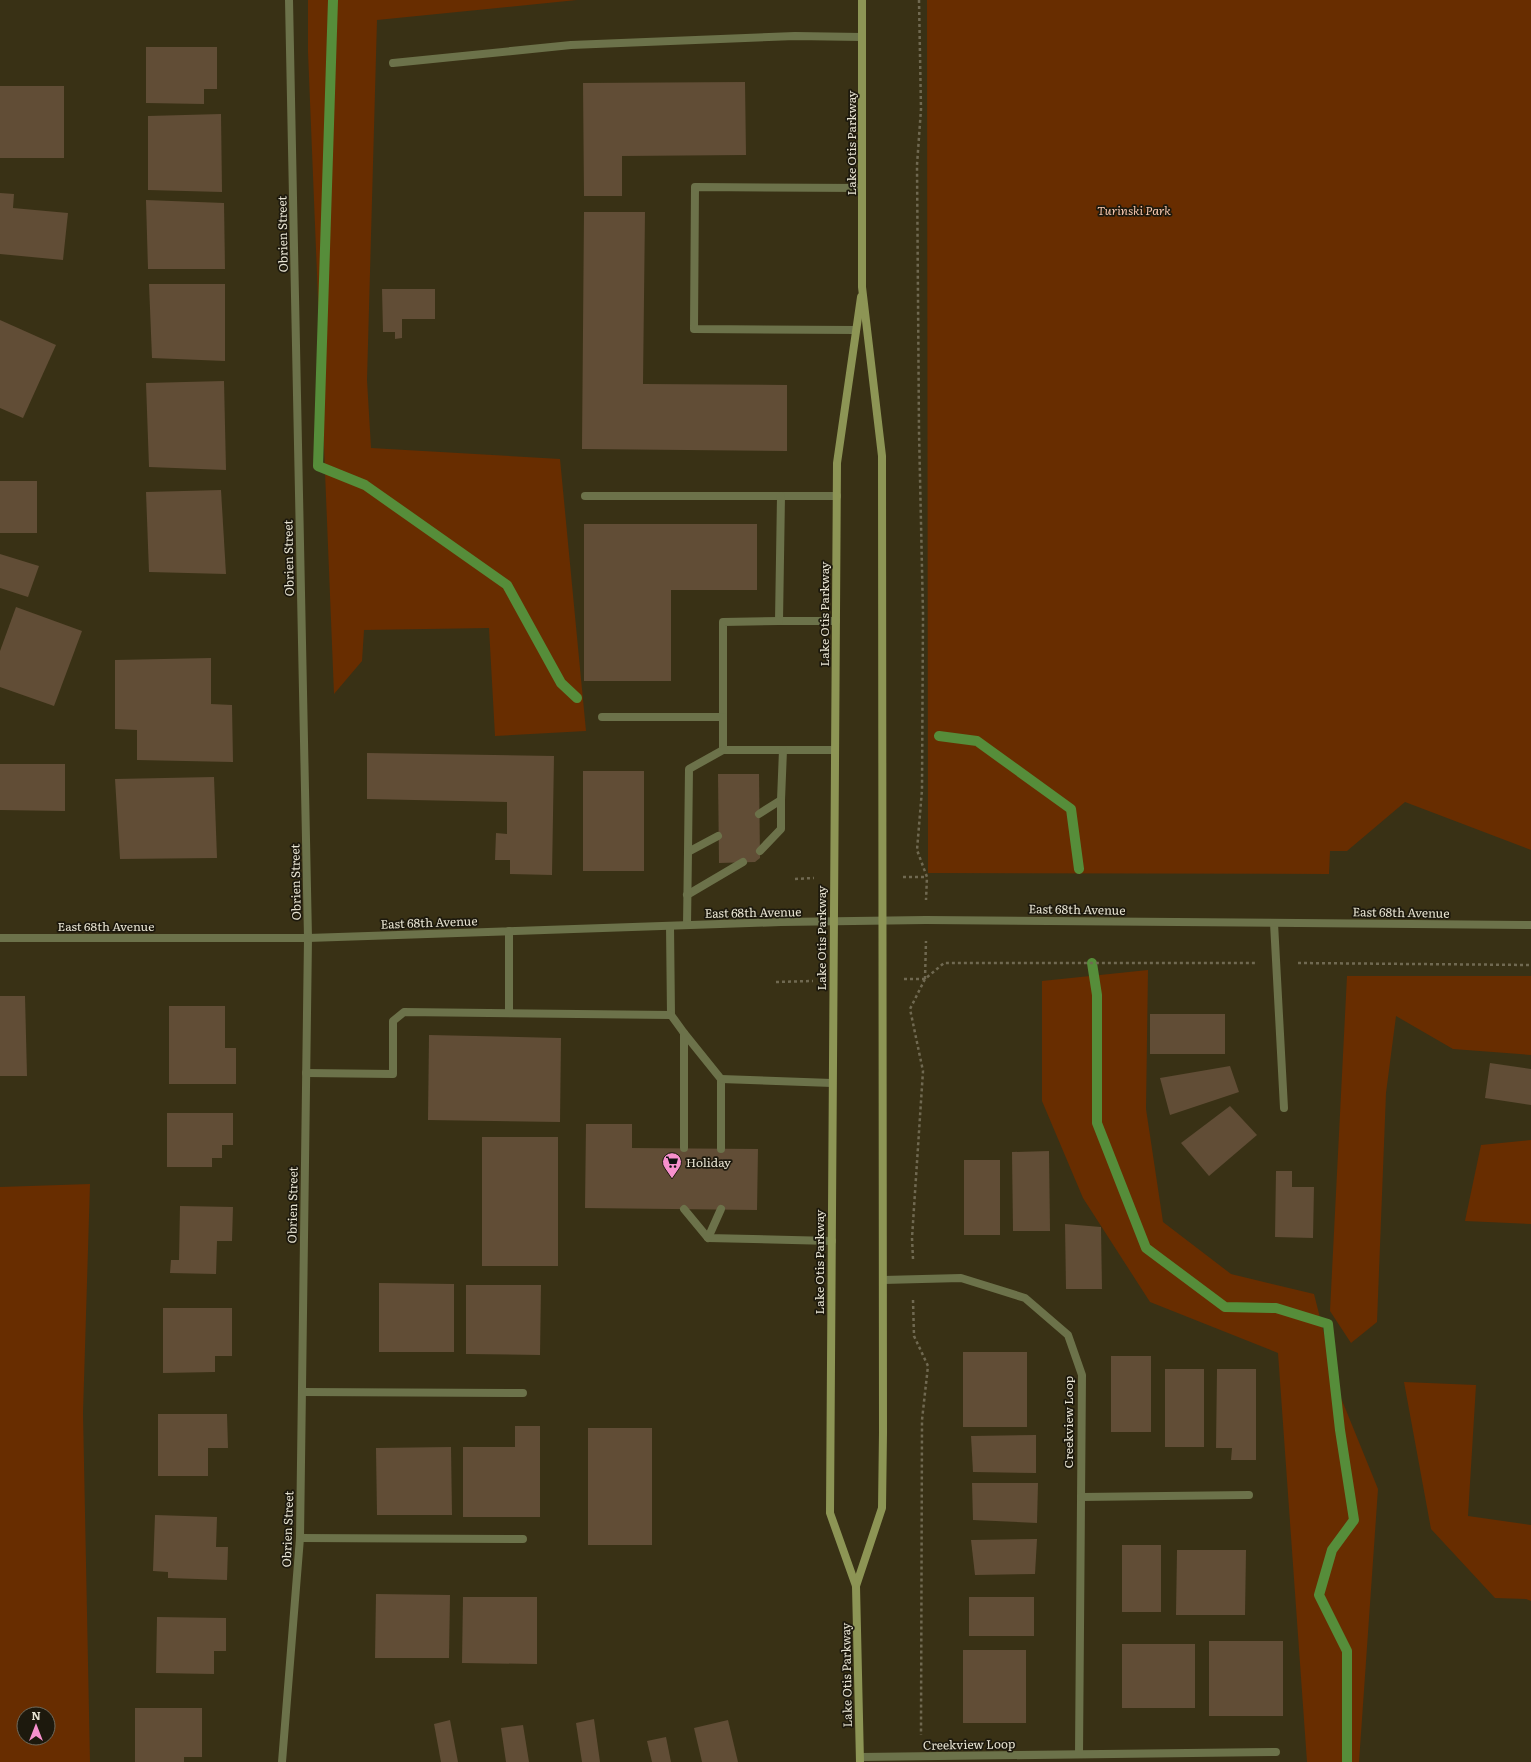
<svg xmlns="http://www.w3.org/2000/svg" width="1531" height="1762" viewBox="0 0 1531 1762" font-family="Literata,serif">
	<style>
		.green { fill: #682d00; fill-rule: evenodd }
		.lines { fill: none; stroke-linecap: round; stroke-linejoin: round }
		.stream { stroke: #568d3a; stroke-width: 10 }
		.building { fill: #614d36 }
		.path { stroke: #706951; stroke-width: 2.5; stroke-dasharray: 3 3; stroke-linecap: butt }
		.service { stroke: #6c724a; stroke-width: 8 }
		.minor { stroke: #6c724a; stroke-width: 8 }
		.tertiary { stroke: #6c724a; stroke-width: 8 }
		.secondary { stroke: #8d9555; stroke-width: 8 }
		.labels { text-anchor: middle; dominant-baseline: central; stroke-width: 3.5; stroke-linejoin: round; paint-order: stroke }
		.street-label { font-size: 12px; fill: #e7e3d2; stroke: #1d190d }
		.park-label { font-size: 12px; font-style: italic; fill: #f7c7ae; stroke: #1d190d }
		.poi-label { font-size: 12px; fill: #e7e3d2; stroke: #1d190d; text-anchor: start }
	</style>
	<rect width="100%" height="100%" fill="#393115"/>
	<g class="green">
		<polygon points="308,0 577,0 377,20 367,380 371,448 560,459 586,731 495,736 489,628 364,630 362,661 334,694 308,52"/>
		<polygon points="927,0 1531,0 1531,850 1405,802 1347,851 1330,851 1329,874 928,873"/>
		<polygon points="1148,970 1146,1109 1163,1222 1231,1274 1314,1294 1339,1393 1378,1489 1359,1762 1307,1762 1278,1353 1150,1302 1083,1198 1042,1101 1042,981"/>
		<polygon points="1347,976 1531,976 1531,1055 1453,1049 1396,1016 1386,1093 1377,1322 1351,1343 1330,1311"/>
		<polygon points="1531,1140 1531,1224 1465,1221 1481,1145"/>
		<path d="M90,1184L83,1413L90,1762H0V1187ZM24,1714H48V1738H24Z"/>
		<polygon points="1404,1382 1476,1385 1468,1516 1531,1525 1531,1601 1526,1599 1495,1598 1431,1529"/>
	</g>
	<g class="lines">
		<g class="stream">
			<polyline points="333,0 318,466 365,485 507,585 561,683 577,698"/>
			<polyline points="939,736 977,741 1071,809 1079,869"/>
			<polyline points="1092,963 1097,995 1097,1123 1146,1248 1225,1307 1276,1308 1328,1324 1340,1430 1354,1520 1332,1550 1319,1595 1347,1651 1347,1762"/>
		</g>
	</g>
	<g class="building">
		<polygon points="146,47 217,47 217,89 204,89 204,104 146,103"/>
		<polygon points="745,82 746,155 622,156 622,196 584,196 583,83"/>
		<rect x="0" y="86" width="64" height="72"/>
		<polygon points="221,114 222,192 148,190 148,116"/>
		<polygon points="0,193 14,194 13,208 68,213 63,260 0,254"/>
		<polygon points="146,200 224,203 225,269 148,269"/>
		<polygon points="584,212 645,212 643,384 787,385 787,451 582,449"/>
		<polygon points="149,284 225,284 225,361 152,358"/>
		<polygon points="382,289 435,289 435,319 402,319 402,338 395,339 395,332 383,332"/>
		<polygon points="0,320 56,345 23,418 0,408"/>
		<polygon points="224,381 226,470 149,467 146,383"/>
		<rect x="0" y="481" width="37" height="52"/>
		<polygon points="221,490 226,574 149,572 146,492"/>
		<polygon points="584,524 757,524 757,590 671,590 671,681 584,681"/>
		<polygon points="0,554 39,566 28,597 0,588"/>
		<polygon points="16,607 82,631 54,706 0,687 0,651"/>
		<polygon points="211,658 211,704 232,705 233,762 137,760 137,730 115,729 115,660"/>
		<polygon points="367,753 554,756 552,875 510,874 510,860 495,860 496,833 507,834 507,802 367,799"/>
		<polygon points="0,764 65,764 65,811 0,810"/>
		<rect x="583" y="771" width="61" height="100"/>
		<polygon points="718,774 759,774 760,858 755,862 719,863"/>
		<polygon points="214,777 217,858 120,859 115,779"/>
		<polygon points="0,996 25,996 27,1076 0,1076"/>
		<polygon points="169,1006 225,1006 225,1048 236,1048 236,1084 169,1084"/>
		<rect x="1150" y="1014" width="75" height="40"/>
		<polygon points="429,1035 561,1038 560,1122 428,1120"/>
		<polygon points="1490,1063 1531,1069 1531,1105 1485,1098"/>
		<polygon points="1230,1066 1239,1092 1170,1115 1160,1078"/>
		<polygon points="1230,1106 1257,1135 1209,1176 1181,1143"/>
		<polygon points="167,1113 233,1113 233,1145 222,1145 222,1158 212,1158 212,1167 167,1167"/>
		<polygon points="586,1124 632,1124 632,1148 758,1149 757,1210 585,1208"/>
		<rect x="482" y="1137" width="76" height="129"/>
		<polygon points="1049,1151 1050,1231 1013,1231 1012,1152"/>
		<rect x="964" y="1160" width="36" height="75"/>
		<polygon points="1276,1171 1292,1171 1292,1187 1314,1187 1313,1238 1275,1237"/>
		<polygon points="180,1206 233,1207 232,1241 217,1241 216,1274 170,1273 171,1260 179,1260"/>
		<polygon points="1065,1224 1101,1227 1102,1289 1066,1289"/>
		<polygon points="379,1283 454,1284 454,1352 379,1352"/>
		<polygon points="466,1285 541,1285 540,1355 466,1354"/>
		<polygon points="163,1308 232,1308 232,1356 215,1356 215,1372 163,1373"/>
		<rect x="963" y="1352" width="64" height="75"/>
		<rect x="1111" y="1356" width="40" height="76"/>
		<rect x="1165" y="1369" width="39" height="78"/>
		<polygon points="1217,1369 1256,1369 1256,1460 1231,1460 1232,1448 1216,1448"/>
		<polygon points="158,1414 227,1414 228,1448 208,1448 208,1476 158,1476"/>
		<polygon points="515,1426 540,1426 540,1517 463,1517 463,1447 515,1447"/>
		<rect x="588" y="1428" width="64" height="117"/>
		<polygon points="1036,1435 1036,1473 973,1472 971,1436"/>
		<polygon points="451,1447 452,1515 377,1515 376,1448"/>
		<polygon points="972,1483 1038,1483 1037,1523 973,1520"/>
		<polygon points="155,1515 217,1517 216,1547 228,1547 227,1580 168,1578 168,1572 153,1571"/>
		<polygon points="1037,1539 1035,1574 975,1575 971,1540"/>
		<rect x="1122" y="1545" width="39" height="67"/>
		<polygon points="1177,1550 1246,1550 1245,1615 1176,1615"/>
		<polygon points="376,1594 450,1595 449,1658 375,1658"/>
		<polygon points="463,1597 537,1597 537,1664 462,1663"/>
		<rect x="969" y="1597" width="65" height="39"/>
		<polygon points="157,1617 226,1618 226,1651 214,1651 214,1674 156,1673"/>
		<rect x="1209" y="1641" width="74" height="75"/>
		<rect x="1122" y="1644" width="73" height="64"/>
		<rect x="963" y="1650" width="63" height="73"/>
		<polygon points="135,1708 202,1708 202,1757 184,1757 184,1762 135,1762"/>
		<polygon points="594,1719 600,1762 582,1762 576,1723"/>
		<polygon points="450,1720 458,1762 441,1762 434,1724"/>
		<polygon points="728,1720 738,1762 702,1762 694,1728"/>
		<polygon points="523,1725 529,1762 506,1762 501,1728"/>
		<polygon points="666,1737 671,1762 652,1762 647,1741"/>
	</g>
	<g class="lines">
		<g class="path">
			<polyline points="919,0 921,109 917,165 919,432 923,614 922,790 917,850 927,877 926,900"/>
			<polyline points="903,877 927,877"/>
			<polyline points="795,879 814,878"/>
			<polyline points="1298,963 1531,965"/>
			<polyline points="904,979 925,979"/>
			<polyline points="925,979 926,941"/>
			<polyline points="776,982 813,981"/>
			<polyline points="913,1259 912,1238 923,1071 910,1009 925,979 944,963 1257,963"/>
			<polyline points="913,1300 914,1336 928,1366 922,1420 921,1735"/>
		</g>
		<g class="service">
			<polyline points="393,63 571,45 795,36 862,37"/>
			<polyline points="856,330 694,329 695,187 862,188"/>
			<polyline points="585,496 837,496"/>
			<polyline points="781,496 779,621 836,621"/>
			<polyline points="602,717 723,717 723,622 779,621"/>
			<polyline points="723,717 723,750 835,750"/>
			<polyline points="759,814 781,800 783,750"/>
			<polyline points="760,851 781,829 781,800"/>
			<polyline points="688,852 689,769 723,750"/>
			<polyline points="687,895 743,862"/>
			<polyline points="687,925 688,852 718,836"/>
			<polyline points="670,926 671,1015"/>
			<polyline points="509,931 509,1013"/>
			<polyline points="684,1033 721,1079 721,1149"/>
			<polyline points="306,1073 393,1074 393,1021 404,1012 671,1015 684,1033 684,1148"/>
			<polyline points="721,1079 832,1083"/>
			<polyline points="684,1209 708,1238 832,1241"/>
			<polyline points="708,1238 721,1209"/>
			<polyline points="302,1392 523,1393"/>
			<polyline points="300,1538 523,1539"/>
		</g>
		<g class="minor">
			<polyline points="1274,923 1284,1108"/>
			<polyline points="883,1280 961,1278 1025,1298 1068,1335 1082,1375 1079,1754"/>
			<polyline points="1081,1497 1249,1495"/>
			<polyline points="860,1757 1276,1752"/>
			<polyline points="282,1762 300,1538 308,938 289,0"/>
		</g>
		<polyline class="tertiary" points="0,938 308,938 781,922 926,920 1531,925"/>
		<g class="secondary">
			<polyline points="856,1586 882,1508 883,1432 882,456 862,287 862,0"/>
			<polyline points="860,1762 856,1586 830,1513 837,463 861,297"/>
		</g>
	</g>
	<defs>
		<g id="supermarket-pin" transform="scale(1)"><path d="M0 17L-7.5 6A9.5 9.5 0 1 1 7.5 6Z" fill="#f790cd" stroke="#1d190d"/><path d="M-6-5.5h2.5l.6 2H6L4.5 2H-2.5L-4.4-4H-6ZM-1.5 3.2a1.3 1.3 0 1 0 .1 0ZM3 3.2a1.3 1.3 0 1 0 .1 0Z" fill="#111"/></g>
	</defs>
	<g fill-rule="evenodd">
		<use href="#supermarket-pin" x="672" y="1162"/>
	</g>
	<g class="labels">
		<g class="street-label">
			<text transform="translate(851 143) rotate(-90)">Lake Otis Parkway</text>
			<text transform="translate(282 234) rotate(-91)">Obrien Street</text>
			<text transform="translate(288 558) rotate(-91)">Obrien Street</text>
			<text transform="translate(824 614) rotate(-90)">Lake Otis Parkway</text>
			<text transform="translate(295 882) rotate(-91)">Obrien Street</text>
			<text transform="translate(1077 909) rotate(1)">East 68th Avenue</text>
			<text transform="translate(753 912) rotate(-1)">East 68th Avenue</text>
			<text transform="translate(1401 912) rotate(1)">East 68th Avenue</text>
			<text transform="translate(429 922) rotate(-2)">East 68th Avenue</text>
			<text x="106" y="926">East 68th Avenue</text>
			<text transform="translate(821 938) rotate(-90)">Lake Otis Parkway</text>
			<text transform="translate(292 1205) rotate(-89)">Obrien Street</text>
			<text transform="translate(819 1262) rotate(-90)">Lake Otis Parkway</text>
			<text transform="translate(1068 1422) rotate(-90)">Creekview Loop</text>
			<text transform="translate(287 1529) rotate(-88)">Obrien Street</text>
			<text transform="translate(846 1675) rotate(-91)">Lake Otis Parkway</text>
			<text transform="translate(969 1744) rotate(-1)">Creekview Loop</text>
		</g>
		<g class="park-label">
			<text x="1134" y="210">Turinski Park</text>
		</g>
		<g class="poi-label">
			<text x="686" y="1162">Holiday</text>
		</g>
	</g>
	<g transform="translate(36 1726)"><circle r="19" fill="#1d190d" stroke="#6e6a5c"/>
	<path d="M0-3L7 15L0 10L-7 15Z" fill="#f790cd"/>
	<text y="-6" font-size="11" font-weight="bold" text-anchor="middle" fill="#e7e3d2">N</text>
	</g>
</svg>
